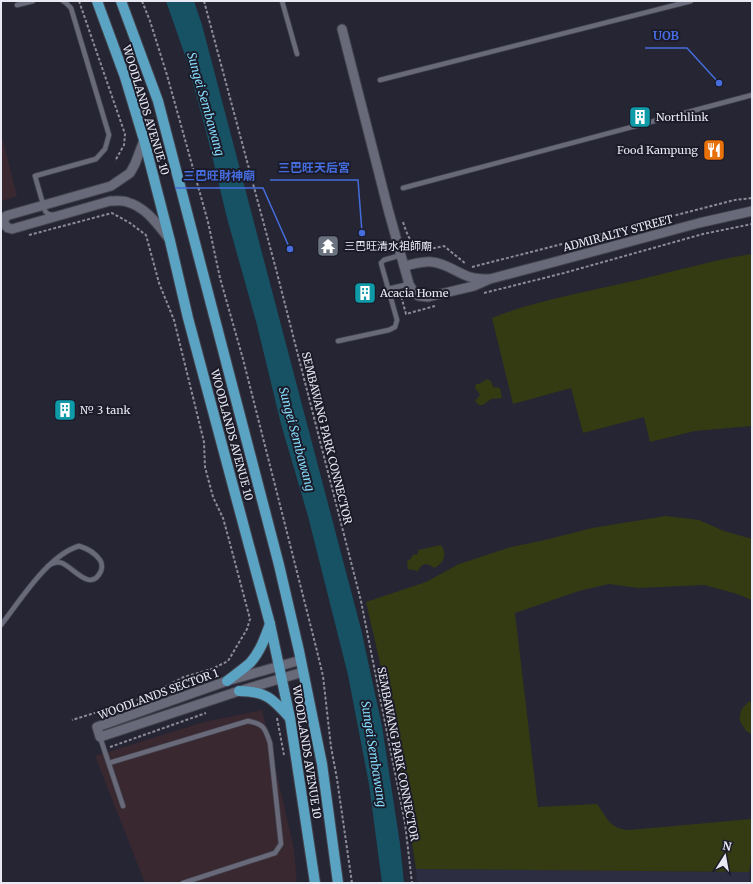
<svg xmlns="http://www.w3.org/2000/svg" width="753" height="884" viewBox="0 0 753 884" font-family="Merriweather,'Noto Sans SC',serif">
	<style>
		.industrial { fill: #3a2830 }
		.built { fill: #2d2d41 }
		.green { fill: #343b13 }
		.water { fill: #175264 }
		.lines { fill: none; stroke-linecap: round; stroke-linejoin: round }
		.lane-casing { stroke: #43434e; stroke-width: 6 }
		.street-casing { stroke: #43434e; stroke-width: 11 }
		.primary-casing { stroke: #43434e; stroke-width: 12 }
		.path { stroke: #8c8c98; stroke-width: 2; stroke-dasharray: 3 2; stroke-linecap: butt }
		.lane { stroke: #686979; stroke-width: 4.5 }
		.street { stroke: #686979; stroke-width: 9 }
		.primary { stroke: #5ba3c3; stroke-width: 10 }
		.labels { text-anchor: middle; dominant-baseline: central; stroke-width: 4; stroke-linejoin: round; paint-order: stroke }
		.street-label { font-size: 11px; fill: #e9e9f3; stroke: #1b1b29 }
		.poi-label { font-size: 11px; fill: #e9e9f3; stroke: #1b1b29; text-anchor: start }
		.water-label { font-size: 12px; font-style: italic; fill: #86defe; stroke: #1b1b29 }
		.leader { fill: none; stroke: #466ddd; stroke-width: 1.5 }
		.callout-dot { fill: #466ddd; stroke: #1b1b29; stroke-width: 1.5 }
		.callout-label { font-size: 12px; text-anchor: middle; font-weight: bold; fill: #466ddd; stroke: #1b1b29; stroke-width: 4; stroke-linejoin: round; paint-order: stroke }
	</style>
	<rect width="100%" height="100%" fill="#252533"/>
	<g class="industrial">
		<polygon points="1,133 17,196 1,201"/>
		<polygon points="262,710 294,849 297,883 145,883 95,756 204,722"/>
	</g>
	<polygon class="built" points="416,869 749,872 749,883 417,883"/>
	<g class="green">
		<path d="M752,254V426L695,431L650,442L644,417L583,433L571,388L513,404L492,318C537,300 586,292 633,281C673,272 712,260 752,254Z"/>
		<polygon points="487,379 491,381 493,387 500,388 502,398 491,399 483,405 479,405 475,401 480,395 479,393 475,388 476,384 479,384"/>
		<path d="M666,516L699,520L724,531L752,539V600L734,593L704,585L638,588L609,584L579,591L515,613L538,807L597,804C607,818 610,829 629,830L752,819V856L749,872L416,869L400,765L381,667L366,602L426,582L459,564L511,547L545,540L592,528Z"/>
		<path d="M441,545C447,554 445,563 434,568C428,562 421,563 418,571L408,569L407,561L410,560L413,555L418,554V550Z"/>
		<path d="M750,701L752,707V734L746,731L740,721C739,712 742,707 750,701Z"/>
	</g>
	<polygon class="water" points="166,1 194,1 202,25 361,629 382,726 400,844 404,883 382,883 369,784 348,675 308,516 281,424 257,325 227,218 208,139 187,61"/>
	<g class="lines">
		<g class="lane-casing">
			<g id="lane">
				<polyline points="282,1 297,54"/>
				<polyline points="17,5 33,1"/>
				<polyline points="380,80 691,1"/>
				<polyline points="403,188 752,95"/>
				<polyline points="53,215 48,214 45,211 35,176 96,159 105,149 109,135 71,8 66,3 63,1"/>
				<polyline points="388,289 409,284"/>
				<polyline points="338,341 389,330 395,327 397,320 381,263 384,260 401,255"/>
				<path d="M1,625C20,601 48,555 79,546C86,548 95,553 100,560C102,563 102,568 101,571C91,593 74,568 62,563C57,561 53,563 48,566"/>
				<polyline points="100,737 123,806"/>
				<path d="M109,763L248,721C264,724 265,728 270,743L281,844L275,853L183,883"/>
			</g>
		</g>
		<g class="street-casing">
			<g id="street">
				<polyline points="342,29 388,209 409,284 415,294 419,296 428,297 436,295 474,286 490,279 558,261 699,223 752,211"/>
				<path d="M144,140L135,164L130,173L111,186L9,215L6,216L3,223L8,228L12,229L110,201C115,201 122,200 127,202C146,207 158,225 170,240"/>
				<path d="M404,266C414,264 423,261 432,262C446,263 457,273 470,277C476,279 483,279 489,279"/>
				<polyline points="301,660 227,681 97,727 100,737 239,691 303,672"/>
			</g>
		</g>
		<g class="primary-casing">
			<g id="primary">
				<polyline points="97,1 125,77 144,140 170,241 188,318 270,624 290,718 315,883"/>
				<polyline points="121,1 158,101 279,565 299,651 322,764 338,883"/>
				<path d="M227,681C235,675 243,669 250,663C260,652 265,638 270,624"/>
				<path d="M239,691C266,691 273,699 290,718"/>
			</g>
		</g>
		<g class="path">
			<polyline points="79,1 125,134 124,145 115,161"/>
			<polyline points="142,1 150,21 167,75 208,222 220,278 243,359 316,647 323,676 331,747 337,779 352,883"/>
			<polyline points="204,1 277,273 361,601 405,823 412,883"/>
			<path d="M403,222C411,247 417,253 444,246L466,264"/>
			<polyline points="29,235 112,213 130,223 146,235 159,283 174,320 204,442 205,467 213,497 223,518 228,536 250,619 247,629 228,661 212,669 184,677 143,698 72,720"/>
			<polyline points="472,267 735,200 752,198"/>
			<polyline points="400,292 406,314 435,306"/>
			<polyline points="484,293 564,273 703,234 752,224"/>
			<polyline points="277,718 284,755"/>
			<polyline points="110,747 206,713"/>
		</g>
		<use href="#lane" class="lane"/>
		<use href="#street" class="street"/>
		<use href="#primary" class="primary"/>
	</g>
	<defs>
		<g id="building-square" transform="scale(1.15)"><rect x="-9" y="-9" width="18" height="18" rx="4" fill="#0f9aa8" stroke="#1b1b29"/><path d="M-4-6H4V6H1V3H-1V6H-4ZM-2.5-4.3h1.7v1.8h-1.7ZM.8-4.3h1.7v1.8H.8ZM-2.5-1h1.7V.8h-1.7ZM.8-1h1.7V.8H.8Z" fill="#fff"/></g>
		<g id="restaurant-square" transform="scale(1.15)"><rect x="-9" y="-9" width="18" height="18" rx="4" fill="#e8710a" stroke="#1b1b29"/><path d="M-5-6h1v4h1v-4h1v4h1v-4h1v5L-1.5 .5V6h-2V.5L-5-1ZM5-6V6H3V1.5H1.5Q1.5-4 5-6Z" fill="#fff"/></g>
		<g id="temple-square" transform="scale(1.15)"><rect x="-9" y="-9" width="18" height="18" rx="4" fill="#6b7280" stroke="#1b1b29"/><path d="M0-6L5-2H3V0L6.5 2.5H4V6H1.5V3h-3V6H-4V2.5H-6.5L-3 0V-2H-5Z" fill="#fff"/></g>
	</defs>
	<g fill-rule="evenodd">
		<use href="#building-square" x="640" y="117"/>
		<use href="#restaurant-square" x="714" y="150"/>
		<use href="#temple-square" x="328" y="246"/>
		<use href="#building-square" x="365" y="293"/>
		<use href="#building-square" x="65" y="410"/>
	</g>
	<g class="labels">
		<g class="street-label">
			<text transform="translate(146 110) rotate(73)">WOODLANDS AVENUE 10</text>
			<text transform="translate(618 233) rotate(-15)">ADMIRALTY STREET</text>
			<text transform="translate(232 435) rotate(75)">WOODLANDS AVENUE 10</text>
			<text transform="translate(327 438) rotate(76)">SEMBAWANG PARK CONNECTOR</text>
			<text transform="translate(158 694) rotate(-20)">WOODLANDS SECTOR 1</text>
			<text transform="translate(307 752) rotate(81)">WOODLANDS AVENUE 10</text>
			<text transform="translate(398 754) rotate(79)">SEMBAWANG PARK CONNECTOR</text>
		</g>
		<g class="poi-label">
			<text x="656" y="117">Northlink</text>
			<text x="698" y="150" text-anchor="end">Food Kampung</text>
			<text x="344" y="246">三巴旺清水祖師廟</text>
			<text x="380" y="293">Acacia Home</text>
			<text x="80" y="410">№ 3 tank</text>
		</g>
		<g class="water-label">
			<text transform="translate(206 104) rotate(74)">Sungei Sembawang</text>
			<text transform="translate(297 439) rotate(75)">Sungei Sembawang</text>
			<text transform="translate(374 754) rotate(81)">Sungei Sembawang</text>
		</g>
	</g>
	<path class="leader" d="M719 83L687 48H645M362 233L358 180H270M290 249L263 188H175"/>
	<g class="callout-dot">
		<circle cx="719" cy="83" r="4"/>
		<circle cx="362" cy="233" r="4"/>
		<circle cx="290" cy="249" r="4"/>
	</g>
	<g class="callout-label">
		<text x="666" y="40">UOB</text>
		<text x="314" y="172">三巴旺天后宮</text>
		<text x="219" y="180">三巴旺財神廟</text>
	</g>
	<rect width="753" height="884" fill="none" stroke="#e9e9f3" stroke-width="4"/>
	<g transform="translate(725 856) rotate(11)" stroke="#1b1b29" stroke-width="3" paint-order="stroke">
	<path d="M0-3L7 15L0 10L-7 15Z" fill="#e9e9f3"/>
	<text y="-6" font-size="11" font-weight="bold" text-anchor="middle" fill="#e9e9f3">N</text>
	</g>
</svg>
